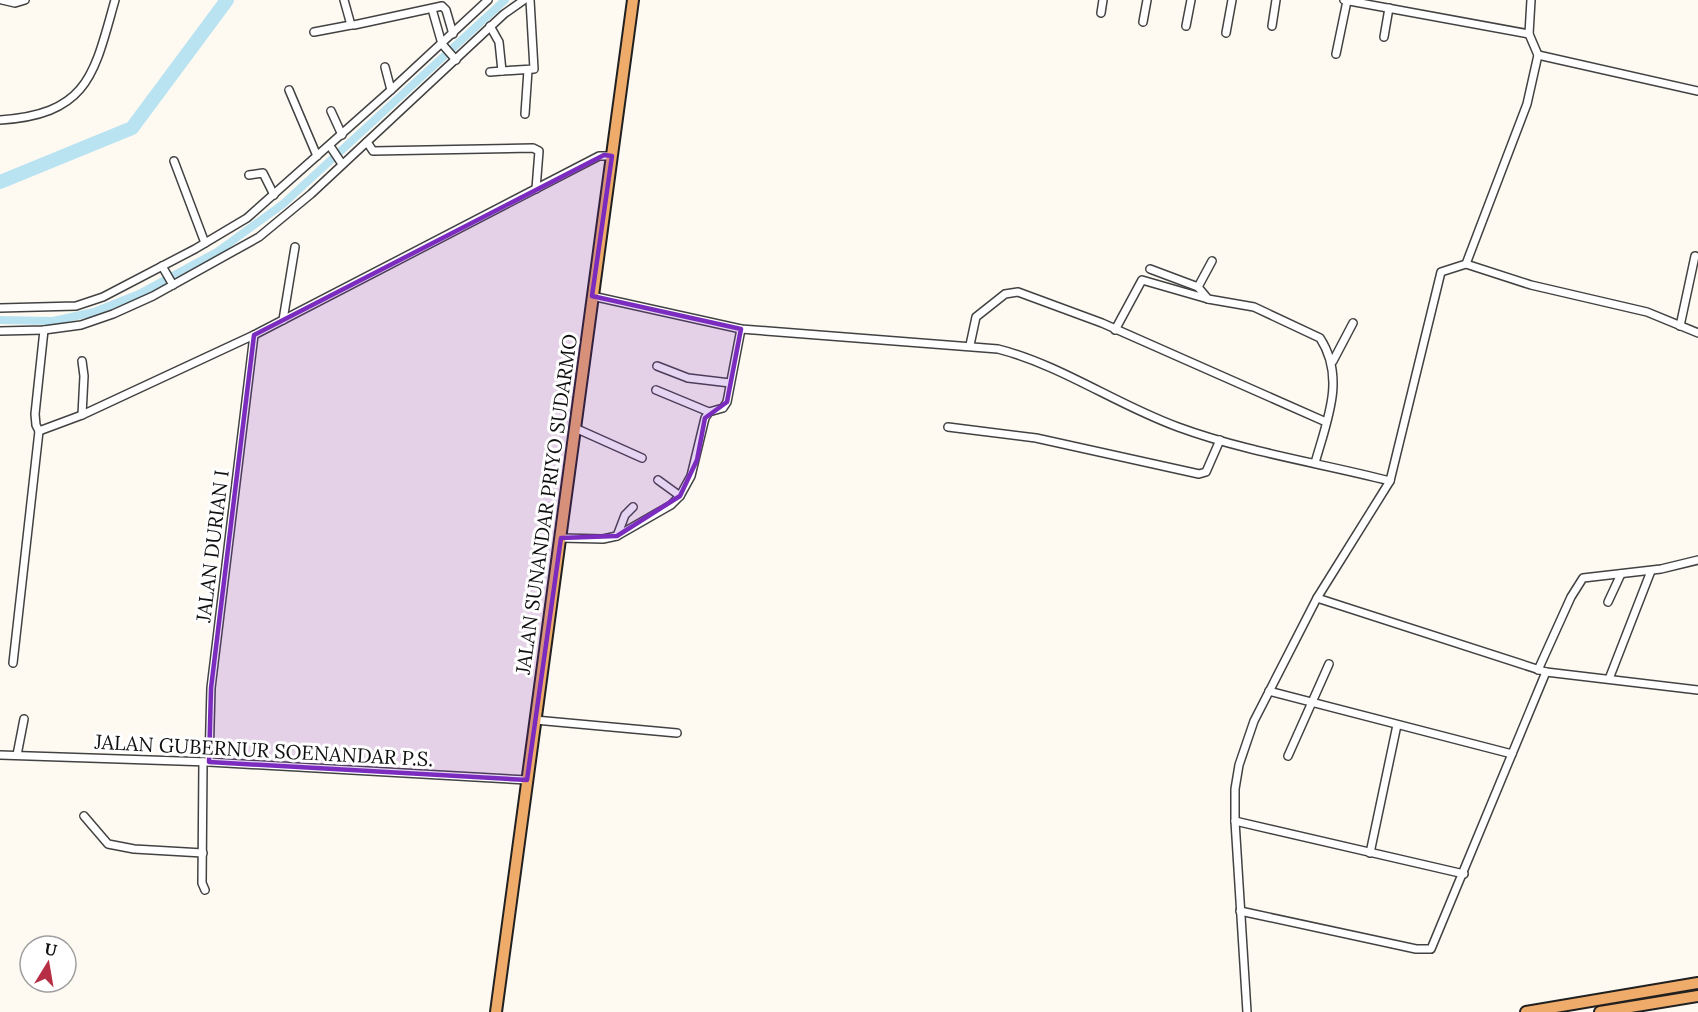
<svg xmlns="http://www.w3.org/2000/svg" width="1698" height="1012" viewBox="0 0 1698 1012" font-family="Lora,serif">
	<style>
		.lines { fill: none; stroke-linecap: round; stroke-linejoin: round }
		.canal { stroke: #bae3f2; stroke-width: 8 }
		.river { stroke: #bae3f2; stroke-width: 14 }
		.minor-casing { stroke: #424242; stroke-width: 10 }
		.trunk-casing { stroke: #202020; stroke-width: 14 }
		.minor { stroke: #fff; stroke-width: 7 }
		.trunk { stroke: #eeab6a; stroke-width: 10 }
		.marked { fill: #7b2cbf; fill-opacity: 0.2; stroke: #7b2cbf; stroke-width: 4.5; stroke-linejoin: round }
		.labels { text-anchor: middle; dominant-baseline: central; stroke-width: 6; stroke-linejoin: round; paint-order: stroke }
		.street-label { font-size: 20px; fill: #0f0f0f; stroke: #fff }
	</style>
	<rect width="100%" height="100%" fill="#fefaf2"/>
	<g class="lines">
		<polyline class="canal" points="0,320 53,321 94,312 139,294 217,252 283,204 505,0"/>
		<polyline class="river" points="0,182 132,128 227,0"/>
		<g class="minor-casing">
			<g id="minor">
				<polyline points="2,0 15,3 25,0"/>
				<polyline points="344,0 351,25 354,25 442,6 446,10 453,34"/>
				<polyline points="1344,0 1529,34"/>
				<polyline points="432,9 442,44 456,60"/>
				<polyline points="1101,13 1103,0"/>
				<polyline points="1143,22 1147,0"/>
				<polyline points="490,26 499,42 502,71 534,69 530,0"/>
				<polyline points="1186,26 1191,0"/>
				<polyline points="1272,26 1276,0"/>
				<polyline points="314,32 351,25"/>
				<polyline points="1226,33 1232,0"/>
				<polyline points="1384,37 1389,8"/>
				<polyline points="1336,54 1347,1"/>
				<polyline points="1538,55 1698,91"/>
				<polyline points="385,67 391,90"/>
				<polyline points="490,72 502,71"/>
				<polyline points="289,90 317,156"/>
				<polyline points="331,111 342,135"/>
				<polyline points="525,114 528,70"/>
				<path d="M0,120C89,114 94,74 115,0"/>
				<polyline points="367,142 373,151 533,148 539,151 536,189"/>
				<polyline points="330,146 342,164"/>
				<polyline points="174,161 205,243"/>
				<polyline points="249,175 263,173 274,195"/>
				<polyline points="1466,264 1531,285 1647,312 1698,333"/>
				<polyline points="162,266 173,285"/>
				<path d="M1150,269L1198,287L1208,299L1254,307L1320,338C1346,378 1327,420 1315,463"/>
				<polyline points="1198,287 1212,261"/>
				<path d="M592,296L741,329L998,349C1061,365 1117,405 1178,427C1246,452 1320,463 1390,481"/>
				<polyline points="0,308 76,306 103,297 195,249 247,218 391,90 488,0"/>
				<polyline points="283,320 295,247"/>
				<polyline points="1680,326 1695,256"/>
				<polyline points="1115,330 1142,280 1208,299"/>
				<polyline points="0,331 44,330 81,325 113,314 153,296 259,237 311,194 504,14 524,0"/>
				<polyline points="970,345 976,317 1005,294 1018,292 1102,323 1326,422"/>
				<polyline points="82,361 84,376 82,415"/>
				<polyline points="1333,361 1353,323"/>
				<polyline points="657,366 688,378 730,383"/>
				<polyline points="656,390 709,412"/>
				<polyline points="948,427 1036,438 1199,474 1206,472 1220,440"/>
				<polyline points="575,428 642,458"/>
				<polyline points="39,431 82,415 254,335 599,156 612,156"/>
				<polyline points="658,480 680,496"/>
				<polyline points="617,536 625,515 633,507"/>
				<polyline points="561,538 603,539 617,536 671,505 680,496 691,476 705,418 709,412 723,408 727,402 741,329"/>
				<polyline points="1317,598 1546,672 1698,690"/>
				<polyline points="1608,602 1621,574"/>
				<polyline points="13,663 39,431 36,425 35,414 44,330"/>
				<polyline points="1538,670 1571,597 1583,578 1661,569 1698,560"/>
				<polyline points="1609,679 1651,571"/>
				<polyline points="1269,691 1512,754"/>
				<polyline points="535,720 677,733"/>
				<polyline points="0,755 209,762 527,780"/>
				<polyline points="17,755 24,719"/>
				<polyline points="1288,756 1329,664"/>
				<polyline points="203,762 202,883 205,890"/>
				<polyline points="209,762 211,688 254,335"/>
				<polyline points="84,816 108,844 134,849 203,853"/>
				<polyline points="1235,821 1464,874"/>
				<polyline points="1370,853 1397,725"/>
				<polyline points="1240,911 1416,949 1431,949 1546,672"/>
				<polyline points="1247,1012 1235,821 1235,789 1239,765 1254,721 1317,598 1390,481 1441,272 1466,264 1527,104 1538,55 1529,34 1531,0"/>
			</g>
		</g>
		<g class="trunk-casing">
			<g id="trunk">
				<polyline points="496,1012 633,0"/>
				<polyline points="1526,1012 1698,983"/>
				<polyline points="1600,1012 1698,996"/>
			</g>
		</g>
		<use href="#minor" class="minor"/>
		<use href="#trunk" class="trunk"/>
	</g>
	<path class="marked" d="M604,155L612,156L592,296L741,329L727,402L705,418L697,460L680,496L617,536L561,538L527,780L209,762L211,688L254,335Z"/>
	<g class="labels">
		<g class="street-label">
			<text transform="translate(546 504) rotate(-82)">JALAN SUNANDAR PRIYO SUDARMO</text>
			<text transform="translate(212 546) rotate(-83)">JALAN DURIAN I</text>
			<text transform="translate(264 750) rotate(3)">JALAN GUBERNUR SOENANDAR P.S.</text>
		</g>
	</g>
	<g transform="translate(48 964) rotate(11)"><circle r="28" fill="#ffffff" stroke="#9f9f9f" stroke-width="1.5"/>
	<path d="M0-4.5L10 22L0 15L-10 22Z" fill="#b72f44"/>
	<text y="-9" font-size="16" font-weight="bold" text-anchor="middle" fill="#0f0f0f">U</text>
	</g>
</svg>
